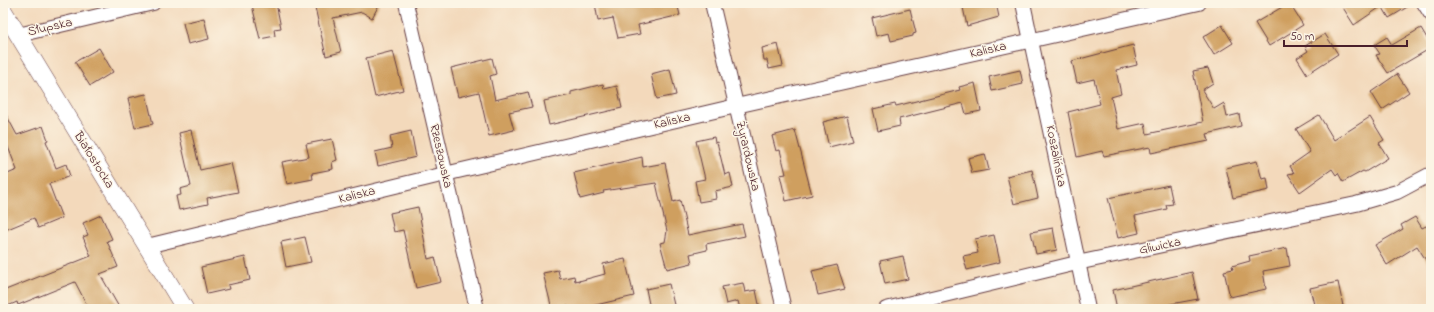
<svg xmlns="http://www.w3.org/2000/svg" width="1434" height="312" viewBox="0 0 1434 312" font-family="'Indie Flower',sans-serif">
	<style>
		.building { fill: #cf9f5f }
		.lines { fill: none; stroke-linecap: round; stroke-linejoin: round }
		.minor-casing { stroke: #633b41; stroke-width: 16 }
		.tertiary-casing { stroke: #633b41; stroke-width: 18 }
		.minor { stroke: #fff; stroke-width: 14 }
		.tertiary { stroke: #fff; stroke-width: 17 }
		.labels { text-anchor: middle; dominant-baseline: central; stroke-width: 3; stroke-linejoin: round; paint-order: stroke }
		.street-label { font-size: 13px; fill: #4a1f2b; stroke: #fcf5e5 }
	</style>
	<rect width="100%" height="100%" fill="#fcf5e5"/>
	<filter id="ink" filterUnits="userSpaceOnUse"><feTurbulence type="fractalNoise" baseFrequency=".025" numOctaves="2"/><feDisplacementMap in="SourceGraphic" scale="8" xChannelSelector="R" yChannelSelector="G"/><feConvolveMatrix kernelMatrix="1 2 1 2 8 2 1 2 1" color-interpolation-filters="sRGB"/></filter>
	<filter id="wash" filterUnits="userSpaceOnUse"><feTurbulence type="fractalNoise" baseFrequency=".012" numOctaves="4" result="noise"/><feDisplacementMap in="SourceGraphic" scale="16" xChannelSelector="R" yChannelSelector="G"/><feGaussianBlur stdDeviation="0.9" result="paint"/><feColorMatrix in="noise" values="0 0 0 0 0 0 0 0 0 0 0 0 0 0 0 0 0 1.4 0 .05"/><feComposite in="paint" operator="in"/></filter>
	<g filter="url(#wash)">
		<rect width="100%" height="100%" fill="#f3d9bb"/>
		<g id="blocks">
			<g class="building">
				<polygon points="261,3 268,3 268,5 276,3 281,28 274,29 275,36 260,39 252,5"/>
				<polygon points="314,3 380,3 372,18 362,12 333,18 341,52 326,56"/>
				<polygon points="595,3 677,3 680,15 638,25 640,34 618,38 613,18 598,21"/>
				<polygon points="962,3 996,3 999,17 967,26"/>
				<polygon points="1289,3 1303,25 1269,46 1255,23"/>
				<polygon points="1340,3 1414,3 1389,18 1382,6 1354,25"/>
				<polygon points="910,9 916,33 913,34 913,36 891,41 889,33 876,36 872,18"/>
				<polygon points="204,18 209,39 188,44 183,23"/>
				<polygon points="1222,25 1233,43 1214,55 1203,37"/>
				<polygon points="1421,28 1431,45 1431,48 1388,73 1376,55 1380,54 1374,45 1387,37 1392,45"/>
				<polygon points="1325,34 1338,54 1307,74 1297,58 1308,51 1305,46"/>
				<polygon points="778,44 783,66 769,69 767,60 764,60 762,48"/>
				<polygon points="1133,45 1137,65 1116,70 1121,94 1111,97 1118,129 1145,123 1147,134 1203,122 1193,71 1208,68 1213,83 1202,90 1214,109 1224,103 1227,117 1239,114 1241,126 1207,134 1209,141 1151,153 1150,147 1104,156 1102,151 1077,157 1068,112 1100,104 1094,79 1077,83 1072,61"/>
				<polygon points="99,48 113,72 90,86 75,62"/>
				<polygon points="393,51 403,90 375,97 366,58"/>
				<polygon points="492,58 496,74 490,76 495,100 528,92 532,107 509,112 514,130 489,136 479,92 458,97 451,68"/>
				<polygon points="670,69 676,95 657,99 651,74"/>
				<polygon points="1020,70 1023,84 992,91 989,77"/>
				<polygon points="1397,74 1409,92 1382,110 1371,92"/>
				<polygon points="975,83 981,111 966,114 963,103 899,119 900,126 878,131 873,109 895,104 896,106 960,90 959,87"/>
				<polygon points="603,84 604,89 617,86 622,108 549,125 544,101 571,95 571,92"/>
				<polygon points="146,94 153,124 135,128 128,98"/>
				<polygon points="3,109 17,135 43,126 48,140 46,141 56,168 66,164 70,176 49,184 62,218 38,228 34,218 3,231 3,176 17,170 3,134"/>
				<polygon points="1319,115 1334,140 1370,117 1384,140 1379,143 1388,158 1365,172 1363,171 1343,182 1338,173 1336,175 1332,169 1300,192 1288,174 1294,173 1290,166 1310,152 1296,129"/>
				<polygon points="847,116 853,141 829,147 823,122"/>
				<polygon points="191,130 200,170 231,163 238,192 207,198 208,204 179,210 176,196 181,195 180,189 191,186 179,133"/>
				<polygon points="795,130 812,195 786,201 780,175 786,174 780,150 776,151 772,136"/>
				<polygon points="411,131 416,157 378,166 375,152 392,148 390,136"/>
				<polygon points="714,137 715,143 717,142 725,175 730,173 733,187 715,191 716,199 699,202 695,181 705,179 696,141"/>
				<polygon points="332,139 337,160 332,162 333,169 312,173 313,179 287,184 282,162 309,157 306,144"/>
				<polygon points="985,154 989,170 972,173 968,158"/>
				<polygon points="642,157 643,167 665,163 673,202 680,200 688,235 742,224 745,236 706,244 707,250 690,254 692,263 667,269 660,243 665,242 667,231 656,183 603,191 604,193 580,199 574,173"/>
				<polygon points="1257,161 1262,179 1267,178 1269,190 1233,198 1226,168"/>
				<polygon points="1032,170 1038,198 1014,204 1007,176"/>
				<polygon points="1169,185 1173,204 1166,205 1167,209 1135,216 1139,233 1118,238 1108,198"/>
				<polygon points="418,207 428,259 435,257 441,282 416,288 403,230 394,232 390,213"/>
				<polygon points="101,215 112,239 107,241 118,267 100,274 120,309 89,309 75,282 18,305 17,302 3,308 3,291 91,256 83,237 88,235 83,223"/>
				<polygon points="1415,217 1422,228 1426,226 1431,233 1431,268 1417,246 1387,265 1375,245 1403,229 1401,225"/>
				<polygon points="1053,228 1057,250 1036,254 1031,232"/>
				<polygon points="994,235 1000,262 967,270 963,256 978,253 975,239"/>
				<polygon points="305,237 311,262 286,267 281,242"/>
				<polygon points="1287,248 1290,266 1263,271 1266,289 1230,297 1224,271 1233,269 1232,266 1250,261 1249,256"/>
				<polygon points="903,256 908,279 885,284 880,261"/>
				<polygon points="245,257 250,280 228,285 229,289 207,294 201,267"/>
				<polygon points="625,259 634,296 579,309 569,309 568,306 552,309 543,273 558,270 560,279 574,276 575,281 579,280 579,281 605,274 603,264"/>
				<polygon points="837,265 845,289 818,295 812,271"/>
				<polygon points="1192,272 1198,299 1144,309 1117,309 1113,290"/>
				<polygon points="1338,282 1343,306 1328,309 1315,309 1310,288"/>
				<polygon points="743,283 745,292 756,290 760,309 740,309 738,301 726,304 722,287"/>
				<polygon points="669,284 675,309 650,309 646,289"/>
			</g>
		</g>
	</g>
	<g filter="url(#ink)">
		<use href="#blocks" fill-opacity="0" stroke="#633b41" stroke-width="1"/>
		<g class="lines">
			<g class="minor-casing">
				<g id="minor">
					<polyline points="406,3 477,309"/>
					<polyline points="712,3 784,309"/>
					<polyline points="1023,3 1088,309"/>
					<polyline points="1424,3 1431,14"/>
					<polyline points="18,35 153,3"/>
					<polyline points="147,246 445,174 736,106 1199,3"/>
					<polyline points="886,309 1077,263 1356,204 1397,192 1431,174"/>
				</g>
			</g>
			<g class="tertiary-casing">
				<polyline id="tertiary" points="3,10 185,309"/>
			</g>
			<use href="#minor" class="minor"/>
			<use href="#tertiary" class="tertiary"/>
		</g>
	</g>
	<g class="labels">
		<g class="street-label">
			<text transform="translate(50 27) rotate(-13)">Słupska</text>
			<text transform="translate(988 50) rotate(-13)">Kaliska</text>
			<text transform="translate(672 121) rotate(-13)">Kaliska</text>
			<text transform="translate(441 156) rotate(77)">Rzeszowska</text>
			<text transform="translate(748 156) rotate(77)">Żyrardowska</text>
			<text transform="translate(1056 156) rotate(79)">Koszalińska</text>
			<text transform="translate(94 160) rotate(58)">Białostocka</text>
			<text transform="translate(357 195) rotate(-14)">Kaliska</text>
			<text transform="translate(1160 246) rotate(-12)">Gliwicka</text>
		</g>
	</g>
	<rect width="1434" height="312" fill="none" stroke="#fcf5e5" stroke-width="16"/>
	<path d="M1284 40v6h123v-6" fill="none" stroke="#4a1f2b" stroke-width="2"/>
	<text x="1290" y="40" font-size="12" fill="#4a1f2b" stroke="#fcf5e5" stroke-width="3" paint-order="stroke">50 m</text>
</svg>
